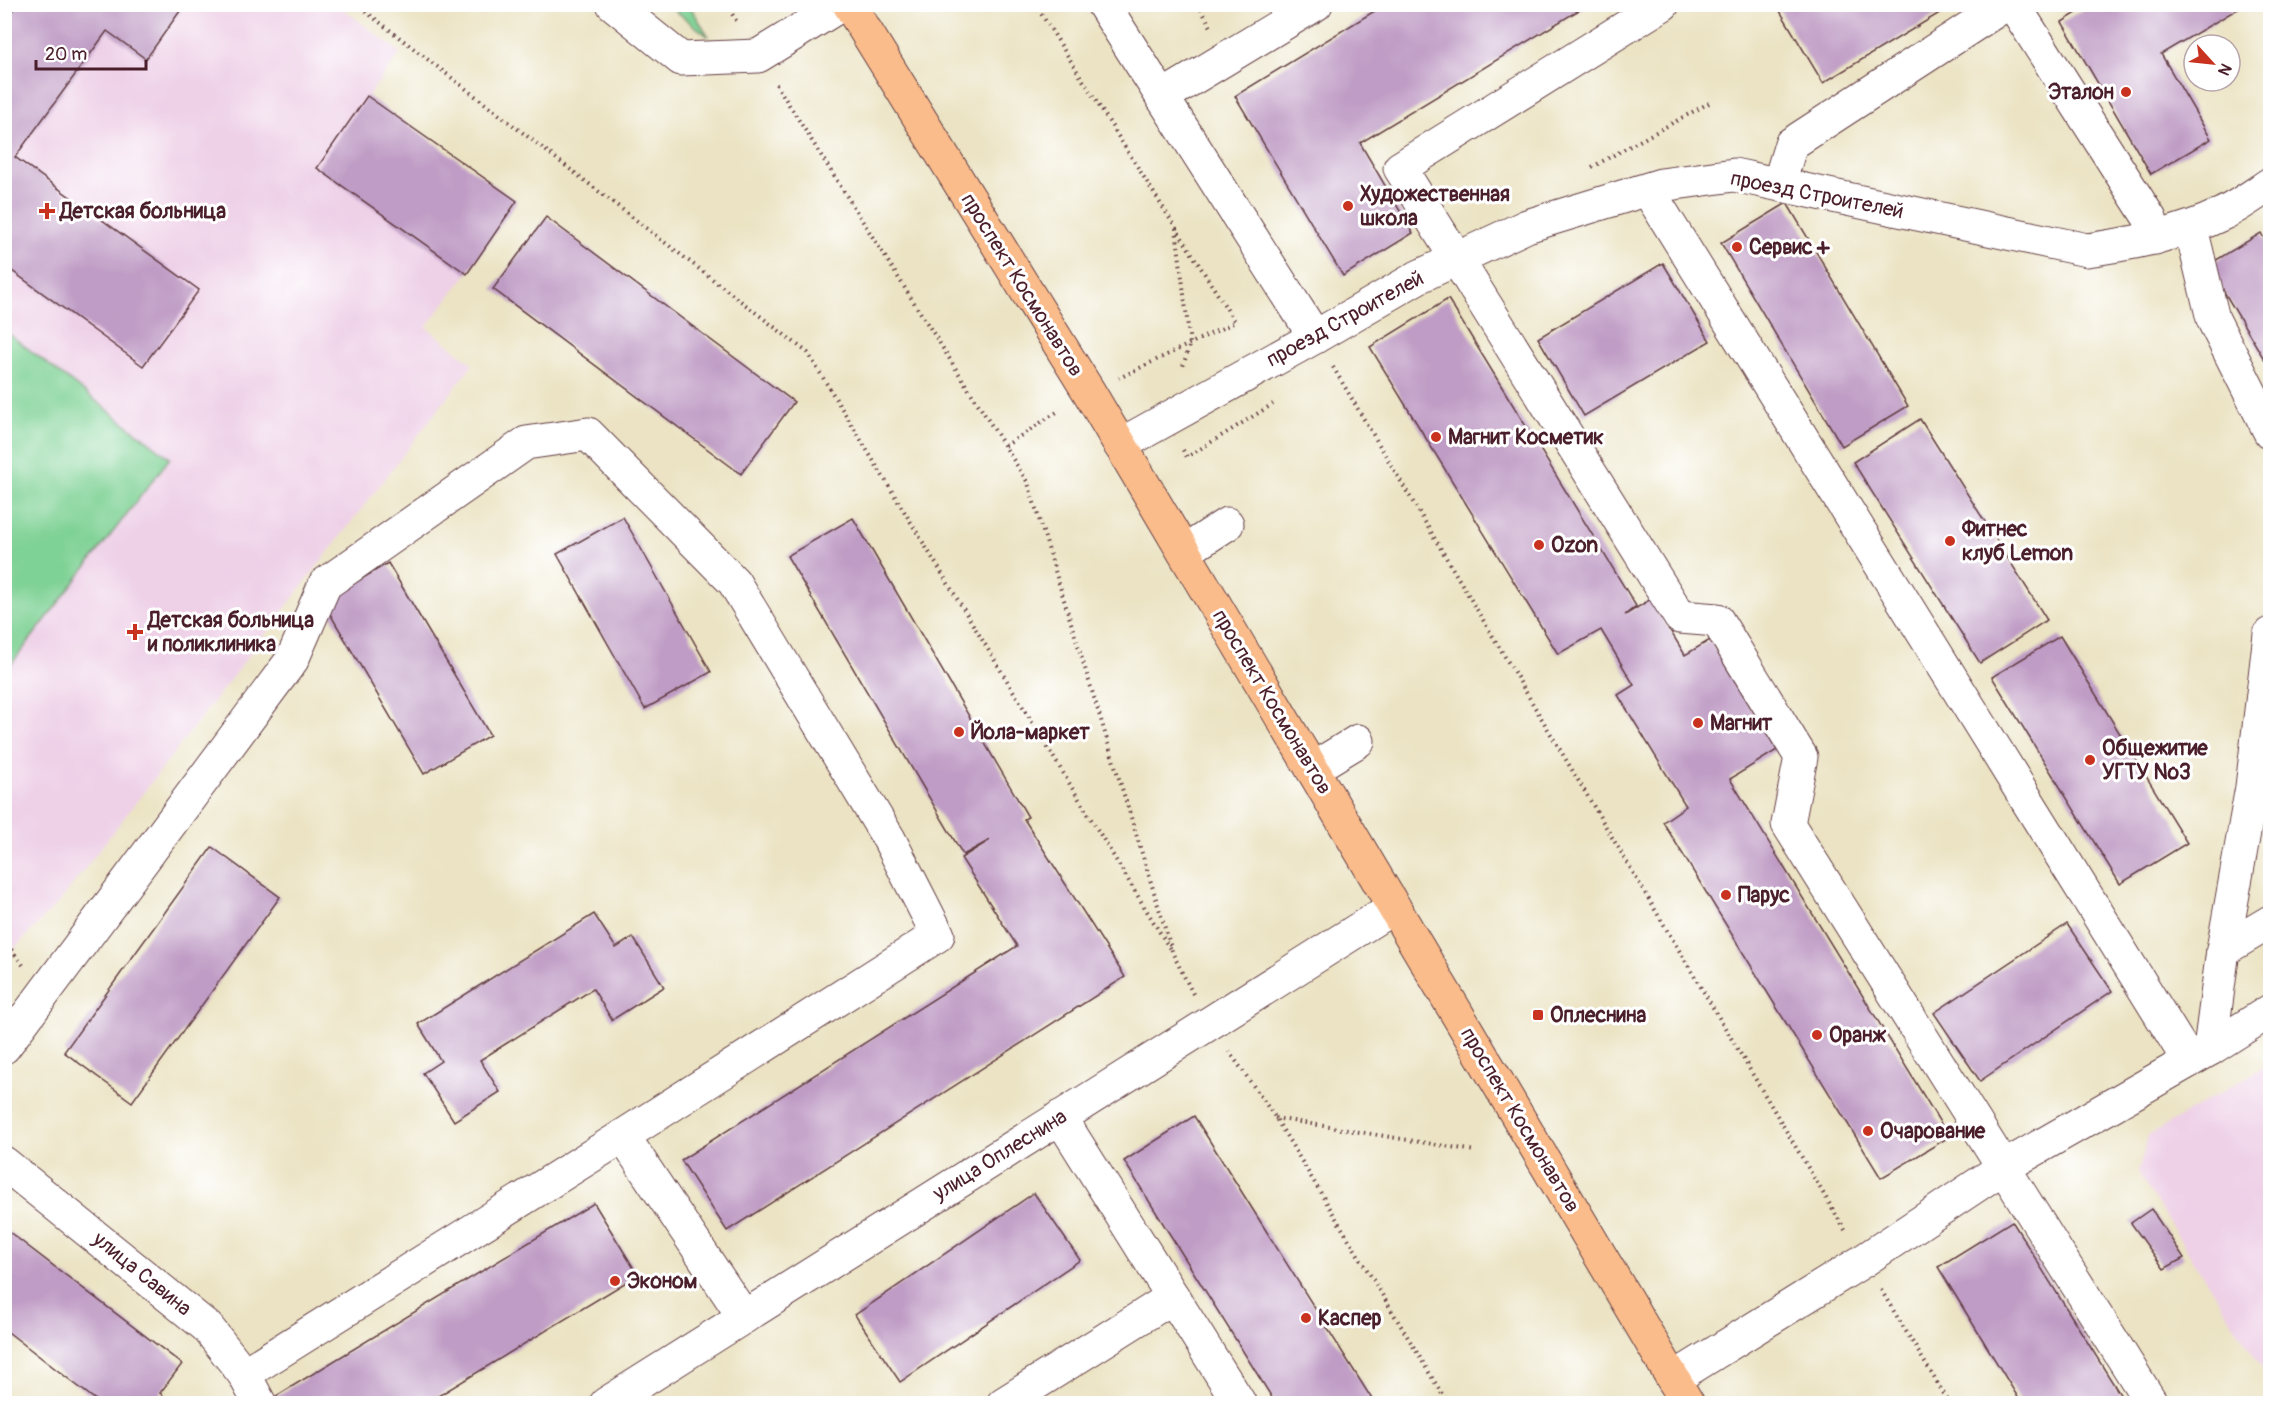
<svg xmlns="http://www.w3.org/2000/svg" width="2275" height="1408" viewBox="0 0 2275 1408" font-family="Pangolin,sans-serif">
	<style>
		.built { fill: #eed0e7 }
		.green { fill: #7fd295; stroke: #647860; stroke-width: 1.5 }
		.building { fill: #bf9cc5 }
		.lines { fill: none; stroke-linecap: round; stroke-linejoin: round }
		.minor-casing { stroke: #623c42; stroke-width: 35 }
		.major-casing { stroke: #623c42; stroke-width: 35 }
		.path { stroke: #623c42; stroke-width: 4; stroke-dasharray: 1.5 4.5; stroke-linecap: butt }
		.minor { stroke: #fff; stroke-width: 33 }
		.major { stroke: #fabc8b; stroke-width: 33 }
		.poi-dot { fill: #c8321e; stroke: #fff; stroke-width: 2 }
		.labels { text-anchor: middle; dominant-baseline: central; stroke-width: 6; stroke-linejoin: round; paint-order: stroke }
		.poi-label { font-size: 21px; font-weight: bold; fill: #4a1f2b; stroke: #fff; text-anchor: start }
		.street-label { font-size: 21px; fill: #4a1f2b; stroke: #fff }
	</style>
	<rect width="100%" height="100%" fill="#fff"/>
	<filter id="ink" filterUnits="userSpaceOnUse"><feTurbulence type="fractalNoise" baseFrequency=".0167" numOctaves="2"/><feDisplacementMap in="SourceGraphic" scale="12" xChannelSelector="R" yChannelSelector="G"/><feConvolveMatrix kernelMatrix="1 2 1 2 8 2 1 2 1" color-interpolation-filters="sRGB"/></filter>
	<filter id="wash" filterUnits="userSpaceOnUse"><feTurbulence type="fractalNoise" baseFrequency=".008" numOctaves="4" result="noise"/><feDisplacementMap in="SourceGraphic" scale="24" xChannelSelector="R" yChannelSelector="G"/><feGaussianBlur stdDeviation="1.35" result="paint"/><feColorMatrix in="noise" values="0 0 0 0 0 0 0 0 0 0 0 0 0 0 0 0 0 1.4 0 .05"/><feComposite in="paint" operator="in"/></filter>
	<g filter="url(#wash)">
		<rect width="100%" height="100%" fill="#ebe3c3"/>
		<g class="built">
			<polygon points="5,5 338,5 401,53 368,96 517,201 467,274 426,327 473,364 60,901 5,958"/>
			<polygon points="2270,1063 2270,1381 2138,1173 2148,1136"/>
		</g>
		<g class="green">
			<polygon points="668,5 689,5 709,37"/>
			<polygon points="5,331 170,458 6,671 4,670"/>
		</g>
		<g id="blocks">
			<g class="building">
				<polygon points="17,4 185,4 146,59 107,31 15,157 199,290 143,366 4,265 4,22"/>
				<polygon points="1386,4 1589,4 1360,143 1413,233 1343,276 1235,96"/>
				<polygon points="2091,4 2246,4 2161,54 2211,139 2151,174 2062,22"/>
				<polygon points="1779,5 1953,5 1823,83 1777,6"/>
				<polygon points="367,96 517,201 467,274 317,168"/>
				<polygon points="1787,203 1908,406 1842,446 1721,243"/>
				<polygon points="546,217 794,402 741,474 493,289"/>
				<polygon points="2261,233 2270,249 2270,369 2208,265"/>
				<polygon points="1663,263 1710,341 1584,416 1538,338"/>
				<polygon points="1448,299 1636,606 1625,615 1651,599 1685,655 1710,640 1777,750 1730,779 1949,1137 1881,1178 1663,822 1686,806 1618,695 1634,685 1601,630 1558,654 1370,347"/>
				<polygon points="1920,419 2047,620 1980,663 1853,462"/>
				<polygon points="623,517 711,672 645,709 557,554"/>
				<polygon points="853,518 1028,817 1024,819 1125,977 727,1231 681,1160 1017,946 961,858 990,840 963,855 787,556"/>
				<polygon points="388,563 490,735 424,774 323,602"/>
				<polygon points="2060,636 2187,843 2120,884 1992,677"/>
				<polygon points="212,847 280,897 132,1102 64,1052"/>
				<polygon points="594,914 616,948 633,937 664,987 612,1020 593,989 480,1060 500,1092 454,1121 423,1073 441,1061 418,1024"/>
				<polygon points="2067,924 2112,991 1980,1081 1934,1013"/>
				<polygon points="1194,1116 1375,1404 1276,1404 1124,1161"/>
				<polygon points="1034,1193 1080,1260 900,1382 855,1315"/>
				<polygon points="594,1203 638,1275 425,1404 263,1404"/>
				<polygon points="2151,1209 2184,1258 2164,1269 2131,1223"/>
				<polygon points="2012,1221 2126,1404 2022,1404 1938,1267"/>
				<polygon points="4,1228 182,1364 160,1393 174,1404 101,1404 4,1329"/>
			</g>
		</g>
	</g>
	<g filter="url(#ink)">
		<use href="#blocks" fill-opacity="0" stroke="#623c42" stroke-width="1.5"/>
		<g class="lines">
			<g class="minor-casing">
				<g id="minor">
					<polyline points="613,4 681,59 758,56 842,4"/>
					<polyline points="1103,4 1315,337"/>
					<polyline points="1663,4 1400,168 1680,617 1717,620 1801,757 1788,824 2152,1404"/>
					<polyline points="2013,4 2150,219 2155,238"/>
					<polyline points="1162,97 1316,4"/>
					<polyline points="1779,184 1791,144 2006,4"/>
					<polyline points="1648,190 2189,1061"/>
					<polyline points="2191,228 2213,319 2270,432"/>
					<path d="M1120,445L1315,337L1418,277L1527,226L1661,185L1734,175L2087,250C2134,243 2179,235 2222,214C2239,206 2255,194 2270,184"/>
					<polyline points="1184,552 1227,524"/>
					<polyline points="1312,769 1358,741"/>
					<polyline points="2223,950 2270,922"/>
					<polyline points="4,1047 292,660 325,584 526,443 588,434 734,582 889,839 938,935 623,1136"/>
					<polyline points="2210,1049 2223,950 2252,787 2270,634"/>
					<polyline points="1060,1117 1240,1404"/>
					<polyline points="4,1163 207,1327 244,1374 260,1404"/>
					<polyline points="244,1374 623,1136 744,1317"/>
					<polyline points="1673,1379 1863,1261 2004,1167 2210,1049 2270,1011"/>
					<polyline points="606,1404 1394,907"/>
					<polyline points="1003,1404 1173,1297"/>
				</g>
			</g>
			<g class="major-casing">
				<polyline id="major" points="849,4 1089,392 1688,1404"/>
			</g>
			<g class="path">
				<polyline points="356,4 808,353 1170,949"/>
				<polyline points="726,4 737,22"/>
				<polyline points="1035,4 1235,322 1119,378"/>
				<polyline points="1198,4 1211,27"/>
				<polyline points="776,84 1028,483 1173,954 1193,994"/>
				<polyline points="1592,167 1709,103"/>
				<polyline points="1176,228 1190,344 1182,369"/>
				<polyline points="1333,367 1845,1230"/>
				<polyline points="1005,446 1060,410"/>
				<polyline points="1183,450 1187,457 1273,404"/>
				<polyline points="4,940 23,965"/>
				<polyline points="1229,1051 1275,1117 1448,1404"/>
				<polyline points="1275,1118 1475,1151"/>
				<polyline points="1881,1290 1950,1404"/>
			</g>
			<use href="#minor" class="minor"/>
			<use href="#major" class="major"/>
		</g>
	</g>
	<g class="poi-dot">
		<circle cx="2126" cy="92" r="6"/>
		<circle cx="1348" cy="206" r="6"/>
		<path d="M44 202h6v6h6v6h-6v6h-6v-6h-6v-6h6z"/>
		<circle cx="1737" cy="247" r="6"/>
		<circle cx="1436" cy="437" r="6"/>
		<circle cx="1950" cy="541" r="6"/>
		<circle cx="1539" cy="545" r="6"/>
		<path d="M132 623h6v6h6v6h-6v6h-6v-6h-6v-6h6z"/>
		<circle cx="1698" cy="723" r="6"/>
		<circle cx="959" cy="732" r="6"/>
		<circle cx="2090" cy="760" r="6"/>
		<circle cx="1726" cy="895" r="6"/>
		<rect x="1532" y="1009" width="12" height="12" rx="3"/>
		<circle cx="1817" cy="1035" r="6"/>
		<circle cx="1868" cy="1131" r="6"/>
		<circle cx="615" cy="1281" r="6"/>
		<circle cx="1306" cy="1318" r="6"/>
	</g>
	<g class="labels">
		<g class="poi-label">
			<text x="2114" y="92" text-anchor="end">Эталон</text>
			<text x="1360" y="194">Художественная<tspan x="1360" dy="24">школа</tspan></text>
			<text x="60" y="211">Детская больница</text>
			<text x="1749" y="247">Сервис +</text>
			<text x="1448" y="437">Магнит Косметик</text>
			<text x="1962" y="529">Фитнес<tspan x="1962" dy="24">клуб Lemon</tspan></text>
			<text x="1551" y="545">Ozon</text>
			<text x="148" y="620">Детская больница<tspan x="148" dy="24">и поликлиника</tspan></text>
			<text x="1710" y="723">Магнит</text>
			<text x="971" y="732">Йола-маркет</text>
			<text x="2102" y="748">Общежитие<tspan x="2102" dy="24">УГТУ №3</tspan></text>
			<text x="1738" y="895">Парус</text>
			<text x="1550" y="1015">Оплеснина</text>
			<text x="1829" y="1035">Оранж</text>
			<text x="1880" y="1131">Очарование</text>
			<text x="627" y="1281">Эконом</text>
			<text x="1318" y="1318">Каспер</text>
		</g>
		<g class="street-label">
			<text transform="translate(1817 195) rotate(11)">проезд Строителей</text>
			<text transform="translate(1022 285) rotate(58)">проспект Космонавтов</text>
			<text transform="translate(1345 319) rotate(-29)">проезд Строителей</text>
			<text transform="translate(1272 702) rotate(59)">проспект Космонавтов</text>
			<text transform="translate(1520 1120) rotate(59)">проспект Космонавтов</text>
			<text transform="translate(1000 1155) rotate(-32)">улица Оплеснина</text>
			<text transform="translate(142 1274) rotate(39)">улица Савина</text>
		</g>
	</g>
	<rect width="2275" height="1408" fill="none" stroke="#fff" stroke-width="24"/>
	<g transform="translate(2212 63) rotate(117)"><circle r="28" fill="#ffffff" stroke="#b7a5aa" stroke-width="1.5"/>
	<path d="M0-4.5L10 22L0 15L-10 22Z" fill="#c8321e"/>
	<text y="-9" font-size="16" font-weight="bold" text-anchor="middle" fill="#4a1f2b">N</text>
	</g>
	<path d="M36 60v9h110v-9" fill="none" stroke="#4a1f2b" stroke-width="3"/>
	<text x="45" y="60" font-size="18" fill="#4a1f2b" stroke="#ffffff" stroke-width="4.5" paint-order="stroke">20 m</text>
</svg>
